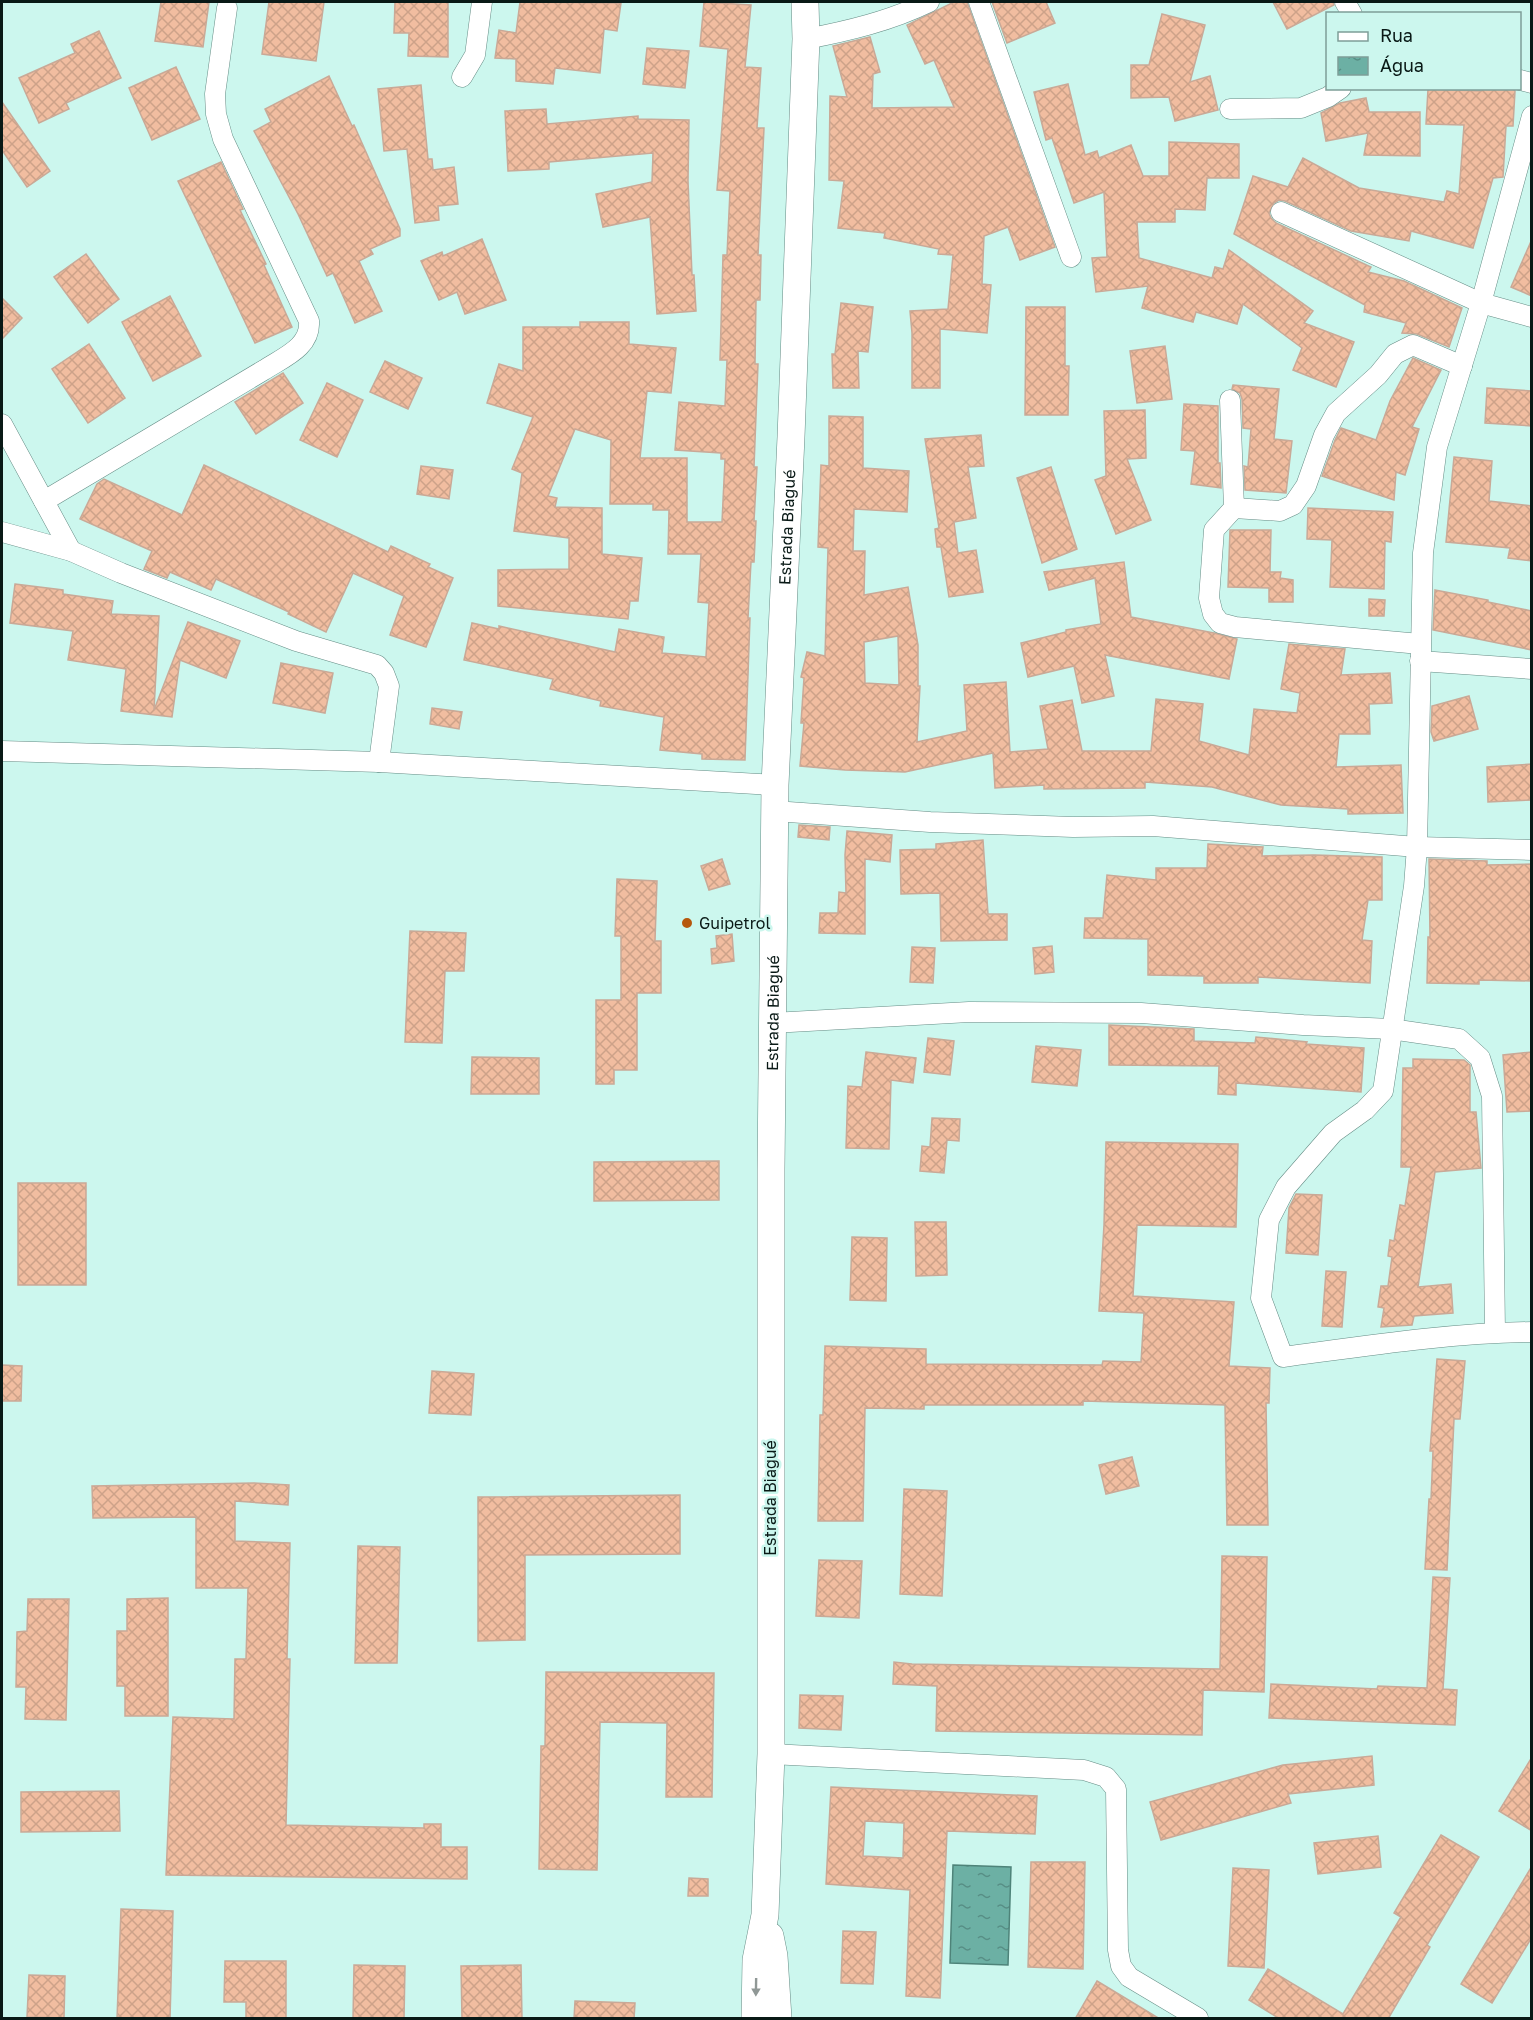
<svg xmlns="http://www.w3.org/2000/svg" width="1533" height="2020" viewBox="0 0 1533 2020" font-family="'Golos Text',sans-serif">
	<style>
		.water { fill: url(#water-ripples); stroke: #4e8379; stroke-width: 1.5 }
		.building { fill: url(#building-cross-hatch); stroke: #c9a997; stroke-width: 1.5; fill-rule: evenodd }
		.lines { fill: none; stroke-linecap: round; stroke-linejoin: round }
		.street-casing { stroke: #658c85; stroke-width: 21 }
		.secondary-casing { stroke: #658c85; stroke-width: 28 }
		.street { stroke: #fff; stroke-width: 20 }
		.secondary { stroke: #fff; stroke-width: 27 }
		.oneway { fill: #909896 }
		.poi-dot { fill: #b6570c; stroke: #ccf7ee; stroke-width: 2 }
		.labels { text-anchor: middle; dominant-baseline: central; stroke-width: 5; stroke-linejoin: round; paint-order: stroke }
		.street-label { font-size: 16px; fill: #091916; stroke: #ccf7ee }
		.poi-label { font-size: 16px; fill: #091916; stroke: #ccf7ee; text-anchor: start }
	</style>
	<defs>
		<pattern id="water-ripples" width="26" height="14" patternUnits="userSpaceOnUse" patternTransform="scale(1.5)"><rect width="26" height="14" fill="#6cb0a4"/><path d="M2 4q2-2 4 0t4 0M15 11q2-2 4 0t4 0" fill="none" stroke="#578e85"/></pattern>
		<pattern id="building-cross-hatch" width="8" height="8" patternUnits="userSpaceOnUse" patternTransform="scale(1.5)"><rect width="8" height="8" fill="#f1bda0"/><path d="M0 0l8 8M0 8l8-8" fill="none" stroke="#cda289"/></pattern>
	</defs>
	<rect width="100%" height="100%" fill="#ccf7ee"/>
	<polygon class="water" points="953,1865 1011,1867 1008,1965 950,1963"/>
	<g class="building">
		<polygon points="161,2 209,2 203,47 155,41"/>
		<polygon points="269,2 324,2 316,61 262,54"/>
		<polygon points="395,2 448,2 448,57 408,56 409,33 394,33"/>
		<polygon points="520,2 621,3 617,31 604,29 600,73 555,68 553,84 516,81 516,59 495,58 499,30 516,33"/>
		<polygon points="704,2 751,5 745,67 761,68 757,128 764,128 758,255 761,255 760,300 756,300 755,364 758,364 754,467 757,467 754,521 756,521 754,562 751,562 748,618 750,618 745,760 702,759 702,754 660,750 664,717 600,706 601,701 550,689 553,679 464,660 472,623 499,629 499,626 615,652 619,629 664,637 662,653 706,657 709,603 698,602 701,554 668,554 669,510 653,510 653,504 610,504 611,440 575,429 548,496 557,498 555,507 602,508 602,554 642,558 638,601 630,601 628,619 498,606 498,570 569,569 569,538 514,531 522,473 512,469 533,417 487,403 499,364 523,371 523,327 580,327 580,322 629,322 629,344 676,348 671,393 647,391 640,458 687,458 687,522 722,522 725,459 721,459 721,453 675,450 679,402 725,406 727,360 720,360 723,255 727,255 730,191 717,190 728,49 700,46"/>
		<polygon points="954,2 967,2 1055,247 1020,260 1008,227 984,236 982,284 991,285 987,333 940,329 940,388 912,388 912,333 910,311 948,309 953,255 938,254 939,249 884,238 885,233 838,228 844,181 829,180 830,96 847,97 833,46 870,37 880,72 873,74 872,108 954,107 934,60 925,64 907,25"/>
		<polygon points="992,2 1046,2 1055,23 1007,43"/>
		<polygon points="1273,2 1333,2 1334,5 1287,29"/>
		<polygon points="1162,14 1205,25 1190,82 1210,76 1218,110 1175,121 1169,97 1131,98 1131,65 1149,65"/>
		<polygon points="99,31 121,78 66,103 69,109 39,123 19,78 75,53 71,44"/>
		<polygon points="647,48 689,51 685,88 643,84"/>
		<polygon points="176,67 200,119 152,140 129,88"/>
		<polygon points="329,76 352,126 354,125 400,229 400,236 370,249 373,254 359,261 382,311 355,323 333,273 327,276 298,214 254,131 271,122 265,109"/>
		<polygon points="1068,84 1085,155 1097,151 1099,158 1131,145 1143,176 1169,176 1169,142 1239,144 1239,178 1207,178 1205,210 1175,209 1175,222 1137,222 1139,258 1212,278 1215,267 1223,269 1229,250 1313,311 1304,323 1354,342 1336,387 1293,370 1302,348 1243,304 1237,324 1196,312 1193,322 1142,308 1148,286 1096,292 1092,258 1107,257 1104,192 1074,203 1052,138 1046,140 1034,92"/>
		<polygon points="421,85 428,159 432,159 433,170 454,167 458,204 438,206 439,220 415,223 407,149 384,151 378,89"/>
		<polygon points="1482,88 1512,88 1515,91 1513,126 1506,126 1503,177 1493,178 1473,248 1411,231 1409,241 1351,231 1285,201 1279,200 1274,203 1269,213 1271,218 1276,223 1371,267 1368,272 1404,281 1462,308 1449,347 1417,334 1402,333 1406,323 1364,312 1365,305 1234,234 1253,176 1288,187 1303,158 1359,188 1444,202 1447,191 1459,194 1464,125 1426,124 1428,89 1481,91"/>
		<polygon points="1366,98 1369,112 1420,112 1420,156 1364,155 1368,133 1326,141 1321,113 1340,103"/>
		<polygon points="2,102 50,171 27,187 2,150"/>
		<polygon points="546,109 547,124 638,116 638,119 689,120 688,181 692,275 694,275 696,311 657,314 650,217 603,227 596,194 652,182 653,153 549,162 549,169 508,171 505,111"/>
		<polygon points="221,162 243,209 240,210 266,264 264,265 292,327 255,343 178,181"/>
		<polygon points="482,239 506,300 465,314 457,292 439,300 421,261 442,252 443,256"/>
		<polygon points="1532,239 1532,296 1511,287"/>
		<polygon points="86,254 119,299 88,323 54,277"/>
		<polygon points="170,296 201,356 153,381 122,322"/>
		<polygon points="2,298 22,318 2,339"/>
		<polygon points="841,303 873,307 868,352 858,351 859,388 833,388 832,354 835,354"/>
		<polygon points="1026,307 1065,307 1065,366 1069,366 1068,415 1025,415"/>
		<polygon points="89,344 125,398 88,423 52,369"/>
		<polygon points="1165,346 1172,399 1137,403 1130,351"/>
		<polygon points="1413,358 1441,370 1412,427 1419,429 1405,475 1396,472 1394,500 1322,476 1335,440 1341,428 1376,440 1390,401"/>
		<polygon points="385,361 422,378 408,409 370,392"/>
		<polygon points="283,373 303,403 256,434 235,402"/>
		<polygon points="327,383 363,400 337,457 300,440"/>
		<polygon points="1233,385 1279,389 1274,439 1292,441 1286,493 1245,490 1244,466 1248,467 1251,429 1243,428 1242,399 1240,393 1232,389"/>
		<polygon points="1487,388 1532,391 1532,426 1485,423"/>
		<polygon points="1184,404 1218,406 1218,463 1220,463 1221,488 1191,484 1195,451 1181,450"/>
		<polygon points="1145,410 1146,458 1127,459 1151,520 1116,534 1095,480 1106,476 1104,411"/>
		<path d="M829,416L863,417V468L909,471L907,512L854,509L853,551H865L864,595L908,587L918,645V686H920L917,742L967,731L964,685L1006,682L1010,752L1048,749L1040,706L1072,700L1082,751H1151L1156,699L1203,704L1199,741L1249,755L1254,709L1297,713L1300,693L1281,689L1289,644L1345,649L1341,675L1390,673L1392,703L1369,704L1370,734H1339L1336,767L1401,765L1403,813L1348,814V809L1281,805L1212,787L1145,782V788L1044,789V785L995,788L993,753L905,772L845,770L800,766L804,723H801L804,678L801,677L807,652L825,656L828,548L818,547L821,465L829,466ZM898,636L899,685L865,683L864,642Z"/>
		<polygon points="981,435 984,466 968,467 976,518 954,522 958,553 976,550 983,592 949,597 941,547 937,547 935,529 939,528 925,439"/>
		<polygon points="1454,457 1492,461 1489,501 1532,506 1532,561 1508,558 1510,548 1446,542"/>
		<polygon points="204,465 388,552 391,546 430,564 428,567 453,578 426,647 390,635 404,596 353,573 326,632 288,614 289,612 216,579 211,590 170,572 167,578 144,569 152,551 80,519 97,484 104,479 182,515"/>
		<polygon points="421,466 453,470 449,499 417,494"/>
		<polygon points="1051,467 1077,549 1042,563 1017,478"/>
		<polygon points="1308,508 1393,512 1391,542 1385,541 1384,589 1330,587 1332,540 1307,539"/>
		<polygon points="1230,530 1271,530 1270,572 1281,572 1280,578 1293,580 1293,602 1269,602 1269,588 1228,587"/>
		<polygon points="1124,562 1131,617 1214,633 1237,639 1229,679 1105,655 1114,696 1082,703 1074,666 1028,677 1021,643 1066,632 1066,630 1101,624 1095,578 1049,590 1044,572"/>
		<polygon points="15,584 63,590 63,594 113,601 111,614 159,616 154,710 188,622 240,641 226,678 180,660 172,717 121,711 126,669 68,660 73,631 10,623"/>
		<polygon points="1435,590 1488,600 1488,602 1532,611 1532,650 1433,630"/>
		<polygon points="1369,599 1385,600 1384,616 1369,616"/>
		<polygon points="281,663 333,673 325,713 273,703"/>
		<polygon points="1469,696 1478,729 1434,741 1431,732 1432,706"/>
		<polygon points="432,708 462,712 459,729 430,724"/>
		<polygon points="1532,764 1532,800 1488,802 1487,767"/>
		<polygon points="799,825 830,827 829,840 798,837"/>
		<polygon points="847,831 892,835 890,862 865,859 865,934 819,933 820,913 838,913 839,892 846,893 845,855"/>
		<polygon points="983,840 988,914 1007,914 1007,940 941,941 940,893 901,894 900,850 936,849 936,844"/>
		<polygon points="1208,844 1263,847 1262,856 1314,855 1382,857 1382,900 1368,900 1362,940 1372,941 1370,983 1258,977 1258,983 1204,983 1204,976 1148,975 1148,939 1084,938 1085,918 1103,918 1107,875 1156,880 1156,868 1207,868"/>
		<polygon points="722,859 730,884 709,890 701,866"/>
		<polygon points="1429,859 1487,861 1487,865 1532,864 1532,981 1479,980 1479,984 1427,983 1428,937 1430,937"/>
		<polygon points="617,879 657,881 655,941 661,941 661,993 637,993 637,1070 614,1070 614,1084 596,1084 596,1000 621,1000 621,936 615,936"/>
		<polygon points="410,931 466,933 464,971 445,971 442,1043 405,1042"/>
		<polygon points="732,934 734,961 712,964 711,949 717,948 716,936"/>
		<polygon points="1052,946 1054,972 1035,974 1033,948"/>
		<polygon points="912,947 935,948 933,983 910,982"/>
		<polygon points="1109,1025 1194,1029 1194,1041 1255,1043 1256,1037 1307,1042 1306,1044 1364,1048 1361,1092 1236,1083 1236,1095 1218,1094 1219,1066 1109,1065"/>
		<polygon points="928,1038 954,1041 950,1075 924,1072"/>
		<polygon points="1036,1046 1081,1050 1077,1086 1032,1082"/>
		<polygon points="866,1052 916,1058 913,1083 891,1080 889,1149 846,1148 848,1086 862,1087"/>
		<polygon points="1532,1052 1532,1111 1507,1112 1503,1055"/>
		<polygon points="472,1057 539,1058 539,1094 471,1094"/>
		<polygon points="1413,1059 1464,1060 1470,1065 1470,1112 1476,1112 1481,1168 1435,1172 1418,1287 1451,1284 1453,1313 1414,1316 1412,1325 1381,1327 1384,1308 1378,1307 1381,1286 1388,1286 1392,1257 1388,1256 1390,1240 1394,1241 1400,1205 1405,1206 1411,1167 1401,1167 1403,1068 1413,1068"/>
		<polygon points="932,1118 960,1119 959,1141 947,1140 944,1173 920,1171 922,1146 930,1147"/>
		<polygon points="1106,1142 1238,1144 1236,1227 1137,1225 1133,1296 1234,1302 1229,1366 1270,1368 1269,1403 1266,1403 1268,1525 1227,1525 1225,1405 1083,1401 1083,1405 924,1405 924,1409 865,1408 863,1521 818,1521 820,1415 823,1415 825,1346 926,1349 926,1364 1102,1365 1103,1361 1141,1362 1144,1313 1099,1311 1104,1225"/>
		<polygon points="719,1161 719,1200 594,1201 594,1162"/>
		<rect x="18" y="1183" width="68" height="102"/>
		<polygon points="1296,1194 1322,1195 1318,1255 1286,1253 1289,1208"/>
		<polygon points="915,1222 946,1222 947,1275 916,1276"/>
		<polygon points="852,1237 887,1238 886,1301 850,1300"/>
		<polygon points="1326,1271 1346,1272 1342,1327 1322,1326"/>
		<polygon points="1437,1359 1465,1361 1460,1419 1454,1419 1447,1570 1425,1569 1429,1499 1431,1499 1433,1451 1430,1451"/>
		<polygon points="2,1365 22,1366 21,1401 2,1401"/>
		<polygon points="432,1371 474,1374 471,1415 429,1413"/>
		<polygon points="1132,1457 1139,1486 1106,1494 1099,1465"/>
		<polygon points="254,1483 289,1485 288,1505 235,1501 235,1541 290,1543 287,1659 290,1659 286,1825 424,1828 424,1824 441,1824 441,1847 467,1847 467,1879 166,1875 173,1717 234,1719 235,1659 246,1659 248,1588 196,1588 196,1517 93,1518 92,1486"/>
		<polygon points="904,1489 947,1491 942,1596 900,1594"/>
		<polygon points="680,1495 680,1554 525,1555 525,1640 478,1641 478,1497"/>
		<polygon points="358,1546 400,1547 397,1663 355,1663"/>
		<polygon points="1222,1556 1267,1557 1264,1692 1203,1690 1202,1735 936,1731 937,1686 893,1684 894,1662 912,1664 1220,1669"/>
		<polygon points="819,1560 862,1561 859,1618 816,1616"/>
		<polygon points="1433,1577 1450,1578 1443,1689 1457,1690 1455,1725 1269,1718 1271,1684 1377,1689 1378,1686 1427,1688"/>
		<polygon points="168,1598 168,1716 125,1716 125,1686 117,1686 117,1631 127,1631 127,1599"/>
		<polygon points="28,1599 69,1599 66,1720 25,1719 26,1687 16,1687 17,1632 27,1631"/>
		<polygon points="546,1672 714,1673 712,1797 666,1797 667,1723 600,1722 597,1870 539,1869 541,1746 545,1746"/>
		<polygon points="800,1695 843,1696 841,1730 799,1728"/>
		<polygon points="1372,1756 1374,1785 1288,1794 1291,1803 1161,1840 1150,1802 1283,1765"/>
		<polygon points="1532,1757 1532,1831 1499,1811"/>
		<path d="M831,1787L1037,1796L1035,1834L947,1831L940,1998L906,1996L910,1890L826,1884ZM865,1821L904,1823L903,1858L863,1856Z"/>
		<polygon points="119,1791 120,1831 21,1832 21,1792"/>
		<polygon points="1441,1835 1479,1857 1427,1945 1430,1947 1388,2019 1280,2019 1249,2000 1268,1969 1343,2014 1401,1917 1394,1913"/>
		<polygon points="1378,1836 1381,1867 1318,1874 1314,1843"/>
		<polygon points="1031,1862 1085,1862 1083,1969 1028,1967"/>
		<polygon points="1532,1866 1532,1937 1492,2003 1461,1984"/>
		<polygon points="1233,1868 1269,1870 1264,1968 1228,1966"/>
		<polygon points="689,1878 708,1879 708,1896 688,1896"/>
		<polygon points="121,1909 173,1911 170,2019 117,2019"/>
		<polygon points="843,1931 876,1932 873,1984 841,1983"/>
		<polygon points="225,1961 286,1961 286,2019 246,2019 246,2002 224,2002"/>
		<polygon points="354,1965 405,1966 404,2019 353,2019"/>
		<polygon points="521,1965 522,2019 462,2019 461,1966"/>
		<polygon points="29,1975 65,1976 64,2018 27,2017"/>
		<polygon points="1097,1981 1160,2019 1075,2019"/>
		<polygon points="575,2001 635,2003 634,2019 574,2019"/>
	</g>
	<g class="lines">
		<g class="street-casing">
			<g id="street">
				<polyline points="979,2 1071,257"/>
				<polyline points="1345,2 1352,14"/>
				<path d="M806,39C848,31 890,21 929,2"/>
				<polyline points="462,77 475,55 482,2"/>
				<polyline points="1520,80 1532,83"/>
				<polyline points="1230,109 1301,108 1328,97 1341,88"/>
				<path d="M1532,116L1481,303L1437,447L1423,553L1417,847L1414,886L1383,1091L1365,1110L1333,1133L1286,1187L1269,1220L1261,1298L1283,1357C1366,1346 1449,1333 1532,1332"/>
				<polyline points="1281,212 1481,303 1532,317"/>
				<polyline points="1230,400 1234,508 1214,530 1209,598 1213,614 1220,623 1235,627 1420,644"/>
				<polyline points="2,424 71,551"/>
				<path d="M44,501L264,370C284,357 311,347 309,321L223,139L216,114L215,94L227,8"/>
				<polyline points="1234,508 1280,511 1293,505 1306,486 1324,435 1336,413 1378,375 1395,354 1413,345 1462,366"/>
				<polyline points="2,532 71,551 121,573 296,641 377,665 384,673 389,686 379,762"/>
				<polyline points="1420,661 1532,669"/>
				<polyline points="2,751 379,762 775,785"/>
				<polyline points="774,811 930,822 1073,827 1153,826 1417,847 1532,850"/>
				<polyline points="772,1023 969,1012 1141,1013 1303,1025 1391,1029 1459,1039 1480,1058 1492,1096 1495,1332"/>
				<polyline points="771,1754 1084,1770 1106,1777 1116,1789 1118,1950 1121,1966 1129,1977 1198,2018"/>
			</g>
		</g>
		<g class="secondary-casing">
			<g id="secondary">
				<polyline points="770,1936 774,1956 778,2018"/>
				<path id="s1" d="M755,2018L756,1960L765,1915L771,1754V1169L775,785L791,437L806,39L805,2"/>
			</g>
		</g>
		<use href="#street" class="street"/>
		<use href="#secondary" class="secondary"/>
	</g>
	<defs><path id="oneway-solid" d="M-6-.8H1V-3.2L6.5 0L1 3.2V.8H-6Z" transform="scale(1.5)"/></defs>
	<use class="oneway" href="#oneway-solid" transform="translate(756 1987) rotate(91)"/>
	<circle class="poi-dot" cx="687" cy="923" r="6"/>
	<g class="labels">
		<g class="street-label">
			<text stroke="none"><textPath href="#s1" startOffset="1492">Estrada Biagué</textPath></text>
			<text stroke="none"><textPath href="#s1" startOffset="1006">Estrada Biagué</textPath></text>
			<text transform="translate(770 1498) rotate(-90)">Estrada Biagué</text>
		</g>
		<g class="poi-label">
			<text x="699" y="923">Guipetrol</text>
		</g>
	</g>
	<rect width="1533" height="2020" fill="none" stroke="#091916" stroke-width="6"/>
	<rect x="1326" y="12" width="195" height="78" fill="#ccf7ee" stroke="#7e9e98" stroke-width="1.5"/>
	<rect x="1338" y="32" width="30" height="9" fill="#ffffff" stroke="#7e9e98" stroke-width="1.5"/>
	<text x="1380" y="42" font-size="18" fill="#091916">Rua</text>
	<rect x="1338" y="57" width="30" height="18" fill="url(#water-ripples)" stroke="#7e9e98" stroke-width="1.5"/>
	<text x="1380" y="72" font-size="18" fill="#091916">Água</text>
</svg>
